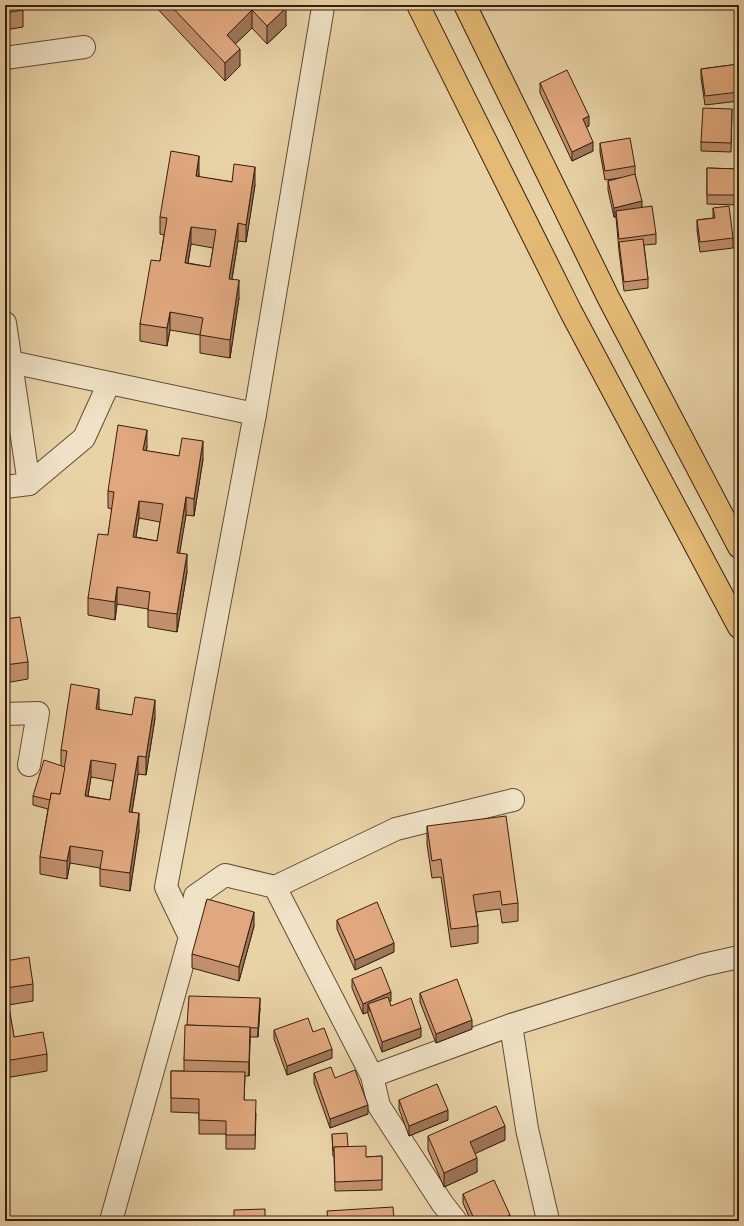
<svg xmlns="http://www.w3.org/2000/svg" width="744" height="1226" viewBox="0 0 744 1226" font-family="'IM FELL French Canon',serif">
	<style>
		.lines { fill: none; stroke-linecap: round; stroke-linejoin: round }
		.minor-casing { stroke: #624c34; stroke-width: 24 }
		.highway-casing { stroke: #351f0e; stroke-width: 24 }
		.minor { stroke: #f0e2c6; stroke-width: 22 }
		.highway { stroke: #e4ba74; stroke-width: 22 }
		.wall { fill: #c2906d; stroke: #351f0e; fill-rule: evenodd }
		.shaded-wall { fill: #9e7659; stroke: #351f0e }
		.building { fill: #e1a87f; stroke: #351f0e; fill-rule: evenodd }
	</style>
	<rect width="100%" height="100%" fill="#e8d3a7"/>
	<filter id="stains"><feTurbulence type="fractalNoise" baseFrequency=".005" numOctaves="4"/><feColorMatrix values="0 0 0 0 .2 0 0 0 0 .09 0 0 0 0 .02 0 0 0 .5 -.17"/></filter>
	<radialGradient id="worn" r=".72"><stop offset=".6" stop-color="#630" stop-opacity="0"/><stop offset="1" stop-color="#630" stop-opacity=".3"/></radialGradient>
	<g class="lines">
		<g class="minor-casing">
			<g id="minor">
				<polyline points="5,58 84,47"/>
				<polyline points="5,323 29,484 5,487"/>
				<polyline points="11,362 255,414"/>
				<polyline points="29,484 84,438 109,383"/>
				<polyline points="5,714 38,713 29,765"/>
				<polyline points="275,887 396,829 513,800"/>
				<polyline points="190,937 195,896 225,875 275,887 372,1076 379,1106 442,1203 456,1221"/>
				<polyline points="511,1025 527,1129 547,1216"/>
				<polyline points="372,1076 511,1025 703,965 739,957"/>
				<polyline points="111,1221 190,937 166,887 255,414 323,7 321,5"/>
			</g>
		</g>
		<g class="highway-casing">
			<g id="highway">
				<polyline points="418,5 571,312 739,627"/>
				<polyline points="465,5 608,297 739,547"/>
			</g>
		</g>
		<use href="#minor" class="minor"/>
		<use href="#highway" class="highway"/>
	</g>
	<g class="wall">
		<polygon points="5,5 23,10 23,27 5,30"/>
		<polygon points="154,5 283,5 286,26 267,44 252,28 235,44 240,66 225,81"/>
		<rect x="583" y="5" width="23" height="4"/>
		<rect x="617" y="5" width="23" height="4"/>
		<polygon points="739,64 739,101 705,105 701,78 701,69"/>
		<polygon points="540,83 589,126 586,127 593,151 572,161 540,93"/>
		<polygon points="732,109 731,152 701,151 701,142"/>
		<polygon points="600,143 635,166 635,174 642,207 656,234 656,244 644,245 648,279 648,288 624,291 619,251 616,217 614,217 608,190 608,181 620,178 605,180 600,152"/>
		<polygon points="707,168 739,169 739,205 707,204"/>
		<path d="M199,173V177L255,185L246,242L238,241L232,279L239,298L230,358L200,353V335L170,330L167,346L140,341V324L160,261L164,235L160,234V217ZM191,244L213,248L210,267L188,263Z"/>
		<polygon points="713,208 733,238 733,248 700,252 697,230 697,220 713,218"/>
		<path d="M147,447L146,451L179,456L203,459L194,516L186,515L179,553L187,572L177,632L148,627V609L117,604L115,620L88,615V598L108,535L112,509L108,508V491ZM139,518L160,522L157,541L136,537Z"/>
		<polygon points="5,539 7,552 7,569 5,569"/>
		<polygon points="5,619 28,662 28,679 5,683"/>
		<path d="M99,707V710L132,715L155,718L146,775L138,774L132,812L139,831L130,891L100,886V868L70,863L67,879L40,874V857L48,809L33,805V796L61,765V750ZM91,777L113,781L110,800L88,796Z"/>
		<polygon points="427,826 518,903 518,921 502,923 500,909 476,912 478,926 478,943 451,947 441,877 432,878 427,844"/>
		<polygon points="337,920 394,952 355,970 337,929"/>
		<polygon points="254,926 239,981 192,968 192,954"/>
		<polygon points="5,961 33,984 33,1001 8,1005 14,1037 47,1054 47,1071 5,1078"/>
		<polygon points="352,979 391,1001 389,1002 391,1006 421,1037 382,1052 368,1014 368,1012 363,1014 352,988"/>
		<polygon points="420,993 472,1029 436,1043 420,1002"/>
		<polygon points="260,1008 258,1037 250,1037 249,1076 245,1076 244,1100 256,1113 255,1149 226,1149 226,1134 199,1134 199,1113 171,1112 171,1071 184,1071 184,1060 187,1025"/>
		<polygon points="274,1030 332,1058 287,1075 274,1039"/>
		<polygon points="314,1073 335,1078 368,1114 330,1128 314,1083"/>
		<polygon points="399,1100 448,1120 409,1136 399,1109"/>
		<polygon points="332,1134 348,1147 366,1157 382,1156 382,1190 335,1191 334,1156 333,1156"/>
		<polygon points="428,1136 505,1140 475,1153 477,1172 444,1187 428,1150"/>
		<polygon points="463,1194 510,1221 471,1221 463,1203"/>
	</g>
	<g class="shaded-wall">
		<polygon points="286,8 286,26 267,44 267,26"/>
		<polygon points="252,10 252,28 227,52 227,35"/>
		<polygon points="240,49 240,66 225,81 225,63"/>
		<polygon points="589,116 589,126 583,129 583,119"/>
		<polygon points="593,142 593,151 572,161 572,152"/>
		<polygon points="199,156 199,173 196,194 196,176"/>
		<polygon points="255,167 255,185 246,242 246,225"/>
		<polygon points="642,201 642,211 616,211 616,217 614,217 614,208"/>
		<polygon points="238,223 238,241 229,296 229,279"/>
		<polygon points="191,227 191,244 185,280 185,263"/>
		<polygon points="239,280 239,298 230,358 230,340"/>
		<polygon points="170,312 170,330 167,346 167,328"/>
		<polygon points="147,430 147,447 143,468 143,450"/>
		<polygon points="203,441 203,459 194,516 194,499"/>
		<polygon points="186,497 186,515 177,570 177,553"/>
		<polygon points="139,501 139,518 133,554 133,537"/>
		<polygon points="187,554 187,572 177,632 177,614"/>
		<polygon points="117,587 117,604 115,620 115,602"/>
		<polygon points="99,689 99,707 96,727 96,709"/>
		<polygon points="155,700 155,718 146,775 146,757"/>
		<polygon points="138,756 138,774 129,829 129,812"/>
		<polygon points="91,760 91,777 85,813 85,796"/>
		<polygon points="139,813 139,831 130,891 130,873"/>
		<polygon points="70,846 70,863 67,879 67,861"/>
		<polygon points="254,912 254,926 239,981 239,967"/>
		<polygon points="394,943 394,952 355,970 355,960"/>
		<polygon points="391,992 391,1001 370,1011 368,1004 368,1012 363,1014 363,1004"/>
		<polygon points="260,998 260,1008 258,1037 258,1028"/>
		<polygon points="472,1020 472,1029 436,1043 436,1034"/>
		<polygon points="250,1027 250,1041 249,1076 249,1062"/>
		<polygon points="421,1028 421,1037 382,1052 382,1042"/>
		<polygon points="332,1049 332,1058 287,1075 287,1066"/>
		<polygon points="368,1105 368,1114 330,1128 330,1119"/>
		<polygon points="448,1110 448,1120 409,1136 409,1126"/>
		<polygon points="505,1126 505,1140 470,1156 470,1142"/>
		<polygon points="477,1158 477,1172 444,1187 444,1173"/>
		<polygon points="510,1215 510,1221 498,1221"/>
	</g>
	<g class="building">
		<polygon points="5,5 23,5 23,10 5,13"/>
		<polygon points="170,5 283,5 286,8 267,26 252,10 227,35 240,49 225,63"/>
		<polygon points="739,64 739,92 705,96 701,69"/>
		<polygon points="567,70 589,116 583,119 593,142 572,152 540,83"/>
		<polygon points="703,108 732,109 731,143 701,142"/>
		<polygon points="630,138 635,166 605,171 600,143"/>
		<path d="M171,151L199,156L196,176L232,182L234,164L255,167L246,225L238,223L229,279L239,280L230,340L200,335L203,318L170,312L167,328L140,324L151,260L160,261L167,218L160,217ZM191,227L216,230L210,267L185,263Z"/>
		<polygon points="707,168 739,169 739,195 707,195"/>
		<polygon points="635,174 642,201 614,208 608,181"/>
		<polygon points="652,206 656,234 619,239 616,211"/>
		<polygon points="729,206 733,238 700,242 697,220 715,218 713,208"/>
		<polygon points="643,239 648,279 624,282 619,242"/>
		<path d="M118,425L147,430L143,450L179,456L182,438L203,441L194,499L186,497L177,553L187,554L177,614L148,610L150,592L117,587L115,602L88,598L98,534L108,535L114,492L108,491ZM139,501L163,504L157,541L133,537Z"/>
		<polygon points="5,539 7,552 5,552"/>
		<polygon points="20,617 28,662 5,665 5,619"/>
		<path d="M71,684L99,689L96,709L132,715L135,697L155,700L146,757L138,756L129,812L139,813L130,873L100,869L103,851L70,846L67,861L40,857L51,793L60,794L67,751L61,750ZM91,760L116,764L110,800L85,796Z"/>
		<polygon points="44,760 65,767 60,794 51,793 50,800 33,796"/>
		<polygon points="506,816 518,903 502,905 500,891 473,895 478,926 451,929 441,859 432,861 427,826"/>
		<polygon points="207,899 254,912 239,967 192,954"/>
		<polygon points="377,902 394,943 355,960 337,920"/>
		<polygon points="29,957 33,984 6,988 14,1037 43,1032 47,1054 5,1061 5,961"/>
		<polygon points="381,967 391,992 363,1004 352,979"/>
		<polygon points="457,979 472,1020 436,1034 420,993"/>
		<polygon points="189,996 260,998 258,1028 187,1025"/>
		<polygon points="388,997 391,1006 411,998 421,1028 382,1042 368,1004"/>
		<polygon points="308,1018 313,1032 324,1028 332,1049 287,1066 274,1030"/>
		<polygon points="185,1025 250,1027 249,1062 184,1060"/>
		<polygon points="331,1067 335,1078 355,1070 368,1105 330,1119 314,1073"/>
		<polygon points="171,1071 245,1072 244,1100 256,1100 255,1135 226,1135 226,1121 199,1120 199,1099 171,1098"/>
		<polygon points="437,1084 448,1110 409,1126 399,1100"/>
		<polygon points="496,1106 505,1126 470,1142 477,1158 444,1173 428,1136"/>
		<polygon points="347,1133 348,1147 334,1147 334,1151 333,1151 332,1134"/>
		<polygon points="366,1146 366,1157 382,1156 382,1180 335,1182 334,1147"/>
		<polygon points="494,1180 510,1215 498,1221 475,1221 463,1194"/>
		<polygon points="393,1207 394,1221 328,1221 327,1211"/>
		<polygon points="265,1209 265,1221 234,1221 234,1210"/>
	</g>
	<rect width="744" height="1226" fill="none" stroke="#e8d3a7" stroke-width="20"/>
	<rect x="6" y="6" width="732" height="1214" fill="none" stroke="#351f0e" stroke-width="2"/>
	<rect x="10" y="10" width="724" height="1206" fill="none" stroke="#351f0e"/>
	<rect width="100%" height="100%" filter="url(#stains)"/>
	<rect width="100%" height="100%" fill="url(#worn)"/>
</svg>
